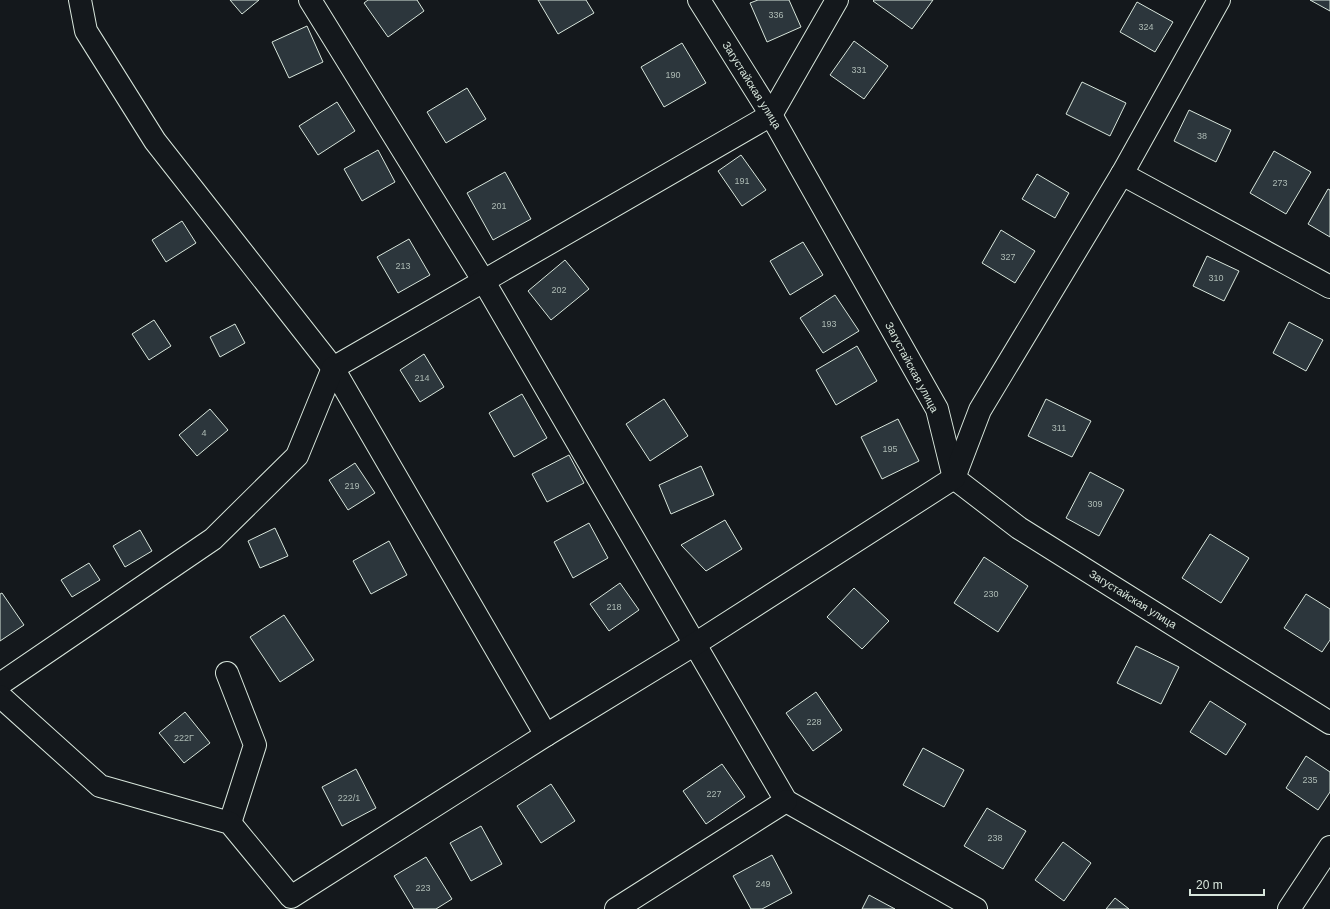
<svg xmlns="http://www.w3.org/2000/svg" width="1330" height="909" viewBox="0 0 1330 909" font-family="Helvetica,sans-serif">
	<style>
		.building { fill: #2c363c; stroke: #d8e6dc }
		.lines { fill: none; stroke-linecap: round; stroke-linejoin: round }
		.street-casing { stroke: #d8e6dc; stroke-width: 24 }
		.street { stroke: #14181c; stroke-width: 22 }
		.labels { text-anchor: middle; dominant-baseline: central; stroke-width: 3; stroke-linejoin: round; paint-order: stroke }
		.number-label { font-size: 9px; fill: #adbab4 }
		.street-label { font-size: 11px; fill: #d8e6dc; stroke: #14181c }
	</style>
	<rect width="100%" height="100%" fill="#14181c"/>
	<g class="building">
		<polygon points="230,0 259,0 242,14"/>
		<polygon points="368,0 417,0 424,11 388,37 364,3"/>
		<polygon points="538,0 586,0 594,13 558,34"/>
		<polygon points="758,0 789,0 801,27 767,42 750,3"/>
		<polygon points="874,0 933,0 912,29 873,1"/>
		<polygon points="1310,0 1330,0 1330,11"/>
		<polygon points="1137,2 1173,22 1155,52 1120,32"/>
		<polygon points="307,26 323,62 289,78 272,42"/>
		<polygon points="854,41 888,66 864,99 830,75"/>
		<polygon points="682,43 706,83 664,107 641,67"/>
		<polygon points="1082,82 1126,103 1110,136 1066,114"/>
		<polygon points="467,88 486,119 446,143 427,112"/>
		<polygon points="337,102 355,131 318,155 299,126"/>
		<polygon points="1189,110 1231,130 1216,162 1174,141"/>
		<polygon points="378,150 395,182 362,201 344,169"/>
		<polygon points="1274,151 1311,172 1286,214 1250,193"/>
		<polygon points="741,155 766,190 742,206 718,171"/>
		<polygon points="505,172 531,219 493,240 467,193"/>
		<polygon points="1037,174 1069,193 1055,218 1022,199"/>
		<polygon points="1328,189 1330,190 1330,237 1308,224"/>
		<polygon points="182,221 196,243 166,262 152,240"/>
		<polygon points="1001,230 1035,251 1015,283 982,263"/>
		<polygon points="409,239 430,275 398,293 377,257"/>
		<polygon points="803,242 823,275 790,295 770,261"/>
		<polygon points="1207,256 1239,271 1224,301 1193,286"/>
		<polygon points="565,260 589,289 551,320 528,291"/>
		<polygon points="835,295 859,331 823,353 800,318"/>
		<polygon points="154,320 171,346 149,360 132,334"/>
		<polygon points="1289,322 1323,340 1306,371 1273,353"/>
		<polygon points="235,324 245,343 220,357 210,337"/>
		<polygon points="857,346 877,381 836,405 816,370"/>
		<polygon points="424,354 444,387 420,402 400,370"/>
		<polygon points="522,394 547,438 514,457 489,413"/>
		<polygon points="664,399 688,436 650,461 626,424"/>
		<polygon points="1046,399 1091,421 1072,457 1028,436"/>
		<polygon points="210,409 228,430 197,456 179,435"/>
		<polygon points="898,419 919,461 882,479 861,437"/>
		<polygon points="569,455 584,483 547,502 532,474"/>
		<polygon points="355,463 375,493 348,510 329,480"/>
		<polygon points="701,466 714,495 671,514 659,485"/>
		<polygon points="1090,472 1124,490 1099,536 1066,518"/>
		<polygon points="725,520 742,549 706,571 681,545"/>
		<polygon points="589,523 608,558 573,578 554,542"/>
		<polygon points="275,528 288,556 260,568 248,541"/>
		<polygon points="140,530 152,551 125,567 113,546"/>
		<polygon points="1210,534 1249,558 1221,603 1182,578"/>
		<polygon points="389,541 407,575 371,594 353,561"/>
		<polygon points="984,557 1028,586 998,632 954,603"/>
		<polygon points="89,563 100,580 72,597 61,580"/>
		<polygon points="620,583 639,610 609,631 590,604"/>
		<polygon points="854,588 889,621 862,649 827,617"/>
		<polygon points="2,593 24,625 0,641 0,594"/>
		<polygon points="1306,594 1330,609 1330,640 1322,652 1284,628"/>
		<polygon points="284,615 314,660 280,682 250,637"/>
		<polygon points="1136,646 1179,667 1161,704 1117,683"/>
		<polygon points="816,692 842,730 813,751 786,713"/>
		<polygon points="1210,701 1246,724 1226,755 1190,732"/>
		<polygon points="185,712 210,743 184,763 159,733"/>
		<polygon points="923,748 964,770 944,807 903,785"/>
		<polygon points="1306,756 1330,772 1330,792 1318,810 1286,788"/>
		<polygon points="722,764 745,797 706,824 683,791"/>
		<polygon points="356,769 376,808 342,826 322,787"/>
		<polygon points="551,784 575,821 541,843 517,806"/>
		<polygon points="987,808 1026,831 1003,869 964,846"/>
		<polygon points="481,826 502,864 471,881 450,843"/>
		<polygon points="1063,842 1091,863 1064,901 1035,880"/>
		<polygon points="772,855 792,893 762,909 751,909 733,876"/>
		<polygon points="426,857 452,899 436,909 414,909 394,876"/>
		<polygon points="869,895 895,909 862,909"/>
		<polygon points="1115,898 1129,909 1106,909"/>
	</g>
	<g class="lines">
		<g class="street-casing">
			<g id="street">
				<polyline points="80,0 86,31 155,141 333,368 546,735"/>
				<polyline points="310,0 483,280 786,801 976,909"/>
				<polyline points="699,0 771,115 937,409 954,478 1019,528 1330,723"/>
				<polyline points="1122,174 1330,287"/>
				<polyline points="227,673 255,745 230,823"/>
				<polyline points="0,684 213,539 297,456 333,368 771,115 837,0"/>
				<polyline points="0,696 100,786 230,823 291,897 546,735 695,644 954,478 980,410 1122,174 1219,0"/>
				<polyline points="616,909 786,801"/>
				<polyline points="1289,909 1330,847"/>
			</g>
		</g>
		<use href="#street" class="street"/>
	</g>
	<g class="labels">
		<g class="number-label">
			<text x="776" y="15">336</text>
			<text x="1146" y="27">324</text>
			<text x="859" y="70">331</text>
			<text x="673" y="75">190</text>
			<text x="1202" y="136">38</text>
			<text x="742" y="181">191</text>
			<text x="1280" y="183">273</text>
			<text x="499" y="206">201</text>
			<text x="1008" y="257">327</text>
			<text x="403" y="266">213</text>
			<text x="1216" y="278">310</text>
			<text x="559" y="290">202</text>
			<text x="829" y="324">193</text>
			<text x="422" y="378">214</text>
			<text x="1059" y="428">311</text>
			<text x="204" y="433">4</text>
			<text x="890" y="449">195</text>
			<text x="352" y="486">219</text>
			<text x="1095" y="504">309</text>
			<text x="991" y="594">230</text>
			<text x="614" y="607">218</text>
			<text x="814" y="722">228</text>
			<text x="184" y="738">222Г</text>
			<text x="1310" y="780">235</text>
			<text x="714" y="794">227</text>
			<text x="349" y="798">222/1</text>
			<text x="995" y="838">238</text>
			<text x="763" y="884">249</text>
			<text x="423" y="888">223</text>
		</g>
		<g class="street-label">
			<text transform="translate(752 85) rotate(58)">Загустайская улица</text>
			<text transform="translate(912 367) rotate(62)">Загустайская улица</text>
			<text transform="translate(1133 599) rotate(32)">Загустайская улица</text>
		</g>
	</g>
	<path d="M1190 889v6h74v-6" fill="none" stroke="#d8e6dc" stroke-width="2"/>
	<text x="1196" y="889" font-size="12" fill="#d8e6dc" stroke="#14181c" stroke-width="3" paint-order="stroke">20 m</text>
</svg>
